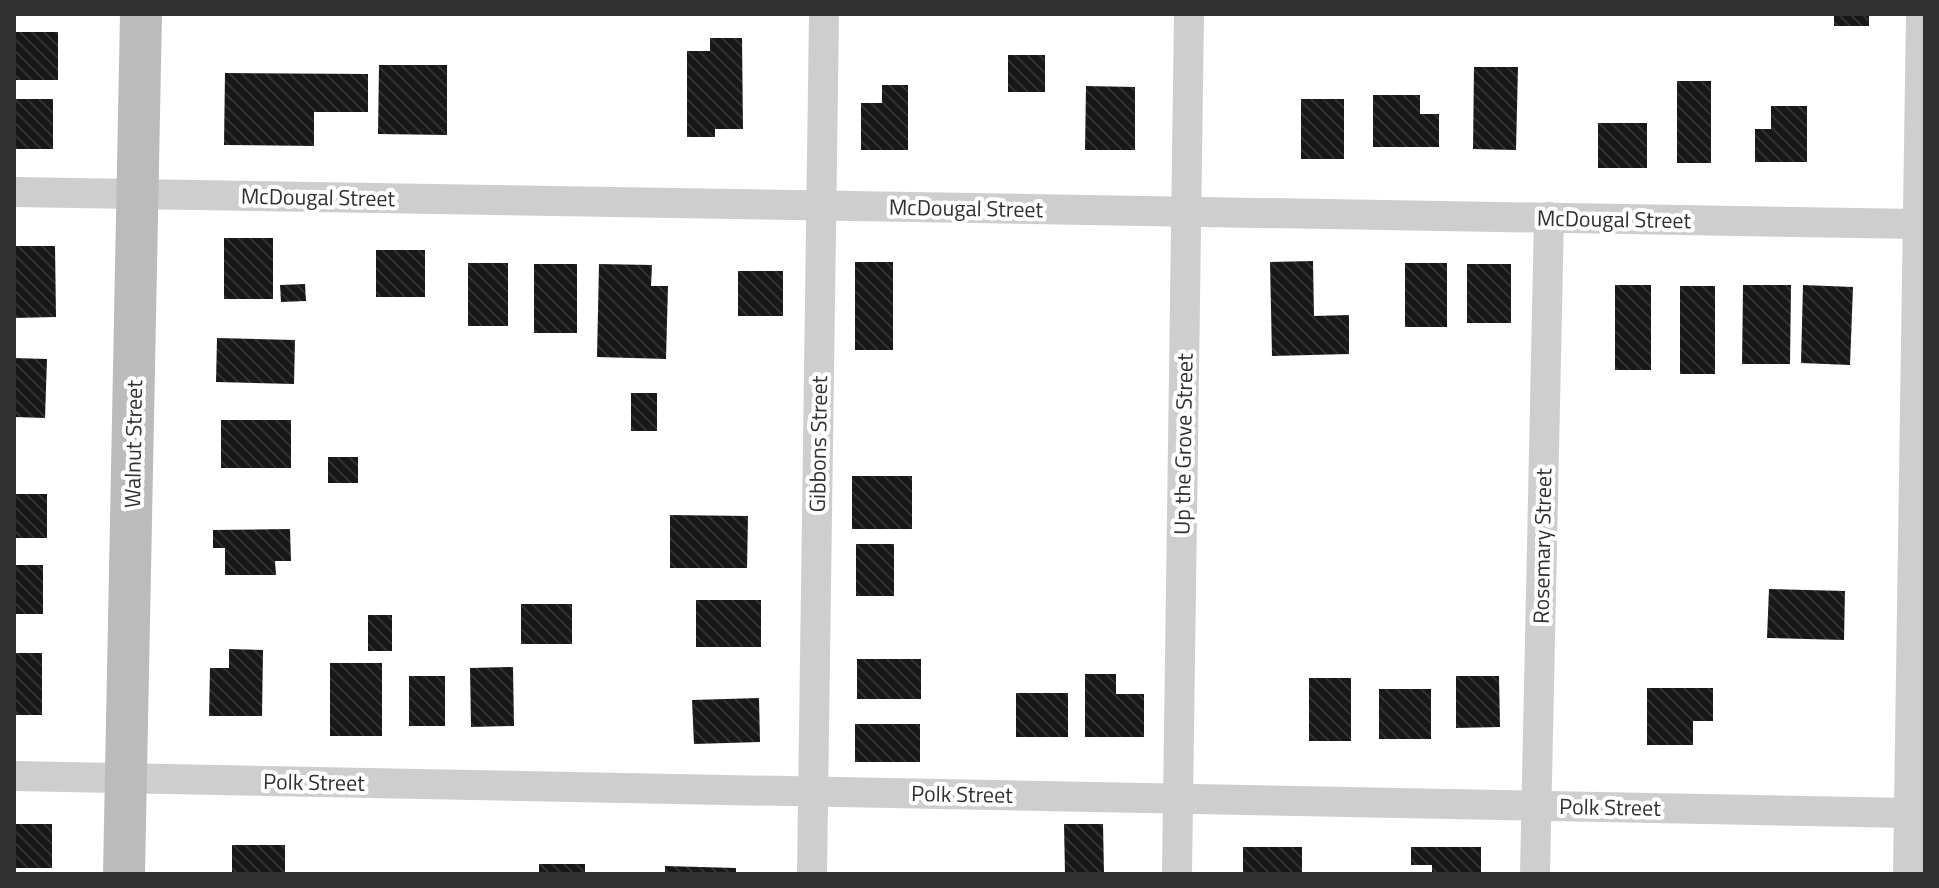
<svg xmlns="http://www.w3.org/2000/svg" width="1939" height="888" viewBox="0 0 1939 888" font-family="'Titillium Web',sans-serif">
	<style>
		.building { fill: url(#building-back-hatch) }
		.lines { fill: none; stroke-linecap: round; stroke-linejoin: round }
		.street { stroke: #cecece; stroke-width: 30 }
		.secondary { stroke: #bbb; stroke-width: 42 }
		.labels { text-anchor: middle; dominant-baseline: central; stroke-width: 8; stroke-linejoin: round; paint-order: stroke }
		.street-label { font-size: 22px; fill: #313131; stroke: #fff }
	</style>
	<defs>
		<pattern id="building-back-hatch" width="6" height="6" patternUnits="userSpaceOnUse" patternTransform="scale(2)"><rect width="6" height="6" fill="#181818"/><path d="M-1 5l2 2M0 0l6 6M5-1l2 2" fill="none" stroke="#313131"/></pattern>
	</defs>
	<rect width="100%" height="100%" fill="#fff"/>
	<g class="building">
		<rect x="1834" y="14" width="35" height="12"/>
		<rect x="14" y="32" width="44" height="48"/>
		<polygon points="710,38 742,38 743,129 715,129 715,137 687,137 687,51 710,51"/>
		<rect x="1008" y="55" width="37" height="37"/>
		<polygon points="379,65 447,65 447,135 378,134"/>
		<polygon points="1474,67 1518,67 1516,150 1473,149"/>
		<polygon points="225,73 368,74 368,112 314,112 314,146 224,145"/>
		<rect x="1677" y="81" width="34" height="82"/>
		<polygon points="882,85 908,85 908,150 861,150 861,103 882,103"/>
		<polygon points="1086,86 1135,87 1135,150 1085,150"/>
		<polygon points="1373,95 1420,95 1420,114 1439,114 1439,147 1373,147"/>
		<rect x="14" y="99" width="39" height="50"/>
		<rect x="1301" y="99" width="43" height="60"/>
		<polygon points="1771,106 1807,106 1807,162 1755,162 1755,129 1771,129"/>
		<rect x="1598" y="123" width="49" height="45"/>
		<rect x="224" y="238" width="49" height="61"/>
		<polygon points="14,246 55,246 56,317 14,318"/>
		<rect x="376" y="250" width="49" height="47"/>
		<polygon points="1313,261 1314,316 1349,315 1349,354 1272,356 1270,262"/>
		<rect x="855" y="262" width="38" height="88"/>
		<rect x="468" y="263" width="40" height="63"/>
		<rect x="1405" y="263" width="42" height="64"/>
		<rect x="534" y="264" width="43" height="69"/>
		<polygon points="599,264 652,265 651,286 668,286 666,359 597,357"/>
		<rect x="1467" y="264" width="44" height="59"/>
		<rect x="738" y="271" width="45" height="45"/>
		<polygon points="305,284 306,301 281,302 280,285"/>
		<rect x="1615" y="285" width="36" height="85"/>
		<polygon points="1743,285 1791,285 1790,364 1742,364"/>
		<polygon points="1803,285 1853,287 1850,365 1801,363"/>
		<rect x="1680" y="286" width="35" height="88"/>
		<polygon points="217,338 295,340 294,384 216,382"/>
		<polygon points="14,358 47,359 45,418 14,417"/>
		<rect x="631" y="393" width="26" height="38"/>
		<rect x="221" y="420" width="70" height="48"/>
		<rect x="328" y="457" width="30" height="26"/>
		<rect x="852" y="476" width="60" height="53"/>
		<rect x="14" y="494" width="33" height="44"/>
		<polygon points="670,515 748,516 747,568 670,568"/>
		<polygon points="290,529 291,561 275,561 276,575 225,575 225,548 213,548 213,530"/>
		<rect x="856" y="544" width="38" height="52"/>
		<rect x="14" y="565" width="29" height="49"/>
		<polygon points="1769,589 1845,591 1844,640 1767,638"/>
		<rect x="696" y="600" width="65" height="47"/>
		<rect x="521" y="604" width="51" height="40"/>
		<rect x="368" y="615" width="24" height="36"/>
		<polygon points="229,649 263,650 262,716 209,716 210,668 229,668"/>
		<rect x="14" y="653" width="28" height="62"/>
		<rect x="857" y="659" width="64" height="40"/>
		<rect x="330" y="663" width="52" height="73"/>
		<polygon points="513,667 514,726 471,727 470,668"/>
		<polygon points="1085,674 1116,674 1116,694 1144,694 1144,737 1085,737"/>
		<rect x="409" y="676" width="36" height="50"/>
		<polygon points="1456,676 1499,676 1500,727 1456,728"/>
		<rect x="1309" y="678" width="42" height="63"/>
		<polygon points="1647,688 1713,688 1713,721 1693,721 1693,745 1647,745"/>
		<rect x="1379" y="689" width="52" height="50"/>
		<rect x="1016" y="693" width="52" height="44"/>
		<polygon points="759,698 760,742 694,744 692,700"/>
		<rect x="855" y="724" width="65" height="38"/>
		<rect x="14" y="824" width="38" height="44"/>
		<polygon points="1064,824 1103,824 1104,874 1065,874"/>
		<rect x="232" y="845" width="53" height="29"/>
		<rect x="1243" y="847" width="59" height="27"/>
		<polygon points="1411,847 1481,847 1481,874 1432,874 1432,865 1411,865"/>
		<rect x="539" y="864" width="46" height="10"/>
		<polygon points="665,866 736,868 736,874 665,874"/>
	</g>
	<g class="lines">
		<g class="street">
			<polyline points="14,192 1919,224"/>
			<polyline points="14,776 1911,813"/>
			<polyline points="812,874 824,14"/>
			<polyline points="1177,874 1189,14"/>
			<polyline points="1535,874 1549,217"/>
			<polyline points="1908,874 1921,14"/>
		</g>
		<polyline class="secondary" points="124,874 141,14"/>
	</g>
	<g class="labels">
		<g class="street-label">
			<text transform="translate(318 197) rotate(1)">McDougal Street</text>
			<text transform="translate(966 208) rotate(1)">McDougal Street</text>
			<text transform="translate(1614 219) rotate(1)">McDougal Street</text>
			<text transform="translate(133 444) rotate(-89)">Walnut Street</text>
			<text transform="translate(818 444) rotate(-89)">Gibbons Street</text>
			<text transform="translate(1183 444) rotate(-89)">Up the Grove Street</text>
			<text transform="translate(1542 546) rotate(-89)">Rosemary Street</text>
			<text transform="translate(314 782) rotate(1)">Polk Street</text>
			<text transform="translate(962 794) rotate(1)">Polk Street</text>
			<text transform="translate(1610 807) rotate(1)">Polk Street</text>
		</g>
	</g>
	<rect width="1939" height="888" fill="none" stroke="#313131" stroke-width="32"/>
</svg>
